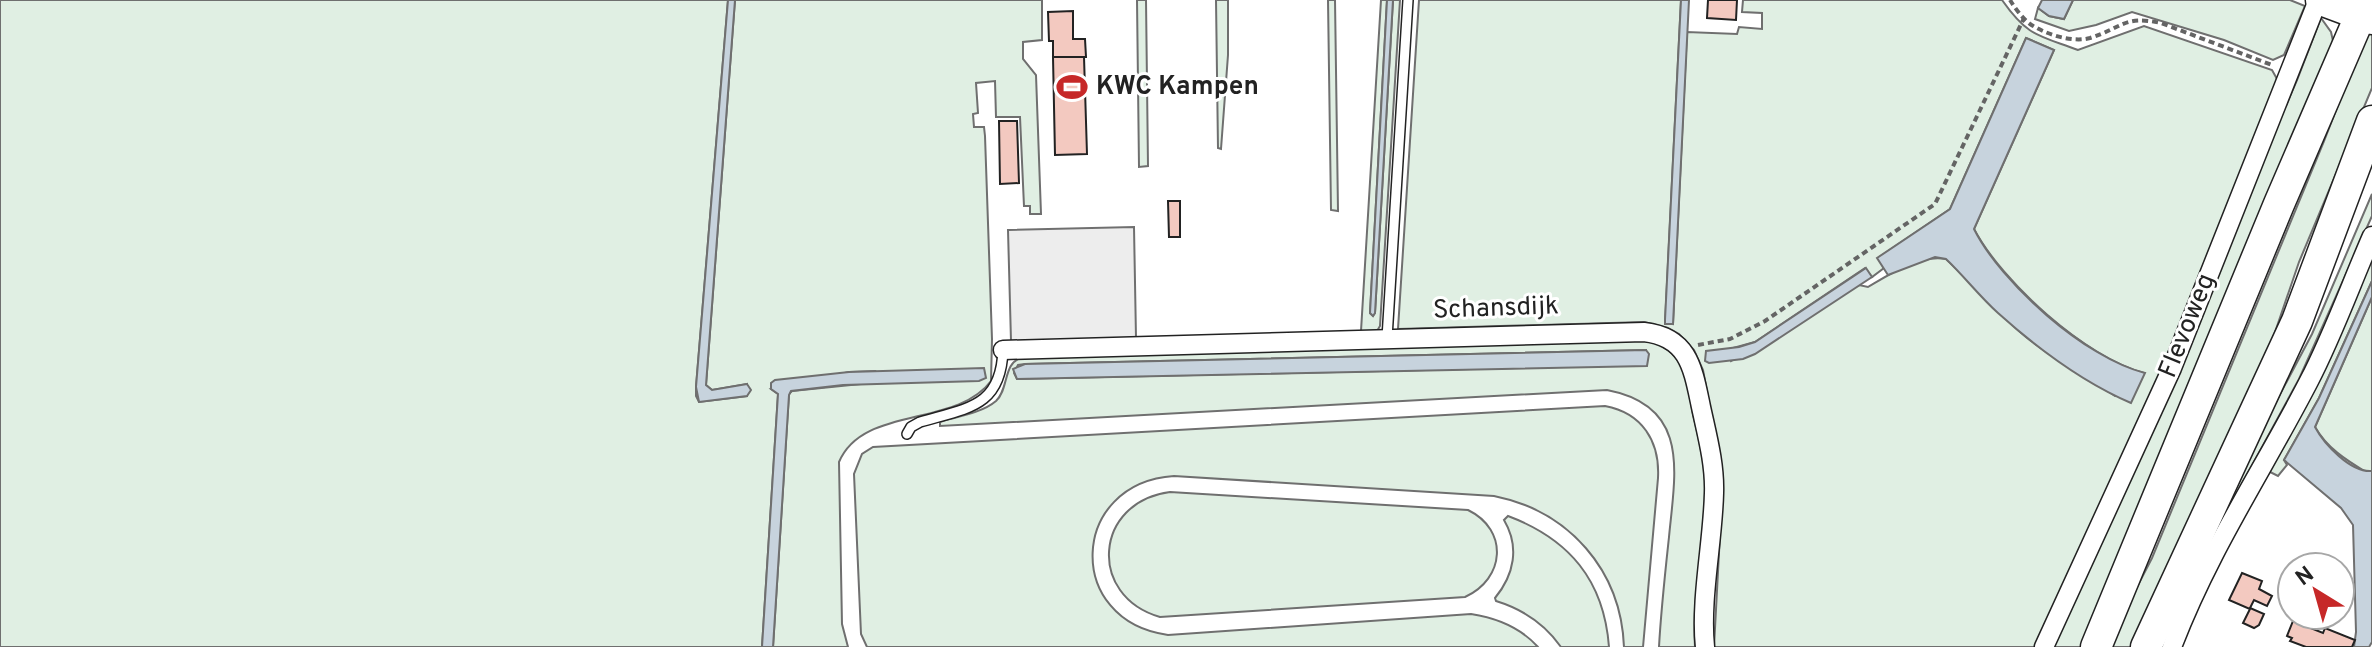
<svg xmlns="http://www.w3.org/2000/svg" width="2372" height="647" viewBox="0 0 2372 647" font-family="Overpass,sans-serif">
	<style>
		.green { fill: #e0efe3; stroke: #6f6f6f; stroke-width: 2; fill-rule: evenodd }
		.parking { fill: #ededed; stroke: #6f6f6f; stroke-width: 2 }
		.water { fill: #c7d3dd; stroke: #6f6f6f; stroke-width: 2 }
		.building { fill: #f3c9c0; stroke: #222; stroke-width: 2 }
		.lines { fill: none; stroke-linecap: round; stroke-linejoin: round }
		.service-casing { stroke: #222; stroke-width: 12 }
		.minor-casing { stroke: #222; stroke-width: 21 }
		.trunk-casing { stroke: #222; stroke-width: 33 }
		.path { stroke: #646464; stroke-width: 4; stroke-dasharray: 6 4; stroke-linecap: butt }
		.service { stroke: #fff; stroke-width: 9 }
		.minor { stroke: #fff; stroke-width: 18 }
		.trunk { stroke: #fff; stroke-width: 30 }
		.labels { text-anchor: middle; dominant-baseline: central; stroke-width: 6; stroke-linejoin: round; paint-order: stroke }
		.poi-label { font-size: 26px; font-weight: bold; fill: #222; stroke: #fff; text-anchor: start }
		.street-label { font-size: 26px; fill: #222; stroke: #fff }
	</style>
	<rect width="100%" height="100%" fill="#fff"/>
	<g class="green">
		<path d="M0,0H728L696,387V396L699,402L747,396V384L712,390L706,385L735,0H1042V40L1023,42V59L1036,75L1041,214H1030V206H1024L1020,117H996L995,81L976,83L978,113L973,114L974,127H984L985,136L992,339L991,381C956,428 863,405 839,462L842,624L848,647H773L789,394L792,391L870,383L875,371L849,372L771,389L778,394L762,647H0Z"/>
		<polygon points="1137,0 1146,0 1148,166 1139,167"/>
		<polygon points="1216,0 1228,0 1228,55 1221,149 1218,148"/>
		<polygon points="1328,0 1335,0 1338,211 1331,210"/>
		<polygon points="1381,0 1387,0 1370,313 1373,316 1375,313 1393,0 1400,0 1380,326 1377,331 1361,331"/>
		<path d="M1419,0H1681L1665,323L1673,324L1687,32L1737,34L1739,27L1762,29V13L1742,12L1743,0H2002C2028,37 2038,35 2078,50L2144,26L2272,70L2277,79L2276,84L2157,380L2035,647H1714L1723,477L1703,370L1694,350L1679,334L1668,328L1644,322L1398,329ZM2026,38L2054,50L1974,229C2002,282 2086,358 2144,373L2115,396C2087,377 2058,362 2031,341C2000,317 1975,286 1946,259C1920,254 1890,274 1868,287L1859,285L1731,361L1726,350L1755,342L1865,268L1872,277L1884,268L1878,258L1950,209Z"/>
		<polygon points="2073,0 2290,0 2305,6 2284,55 2273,60 2224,40 2132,12 2096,25 2069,31 2035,19 2038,8 2049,16 2064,19"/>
		<polygon points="2321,18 2331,32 2333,41 2090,647 2051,647 2297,80"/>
		<polygon points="2372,31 2372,88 2299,262 2273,338 2137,647 2106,647 2152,558 2324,141 2366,33"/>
		<polygon points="2372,194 2372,216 2299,379 2199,563 2163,647 2152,647 2208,530 2312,334"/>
		<polygon points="2372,255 2372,281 2319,398 2284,460 2287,465 2278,476 2268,471"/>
		<path d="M2372,297V471L2366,472C2346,460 2327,448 2315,427Z"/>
		<path d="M1642,339C1685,348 1686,377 1693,414C1699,440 1706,466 1705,493C1704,544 1692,596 1695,647H1659C1661,610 1665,574 1669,537C1675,473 1691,406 1607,390L940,426V422C956,417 982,413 996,401C1009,389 1003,363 1021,358ZM1646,350L1647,365L1017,379L1014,373L1018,365L1025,364Z"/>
		<path d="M1605,406C1642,413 1660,441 1658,478L1643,647H1624C1621,570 1569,511 1494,496L1174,476C1069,483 1064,621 1168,635L1471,614C1497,618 1520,627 1538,647H867L861,634L854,474L862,454L873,447Z"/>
		<path d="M1170,492L1468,510C1509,530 1505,579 1465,597L1160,617C1087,596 1094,502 1170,492Z"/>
		<path d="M1508,516C1569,539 1604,580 1609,647H1561C1545,624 1522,609 1496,601L1495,598C1514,575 1520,547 1504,520Z"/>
	</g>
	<polygon class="parking" points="1134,227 1136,338 1011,341 1008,230"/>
	<g class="water">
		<polygon points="728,0 735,0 706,385 712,390 747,384 751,390 747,396 699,402 696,387"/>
		<polygon points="1387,0 1393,0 1375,313 1373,316 1370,313"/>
		<polygon points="1681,0 1689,0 1673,324 1665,324 1665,320"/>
		<polygon points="2042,0 2073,0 2064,19 2049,16 2038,8"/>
		<path d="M2026,38L2054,50L1974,229C2001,283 2085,358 2145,373L2131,403C2082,382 2037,348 1998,313C1979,296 1964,276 1946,259L1935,257L1888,275L1877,258L1950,209Z"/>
		<polygon points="1866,268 1872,277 1755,354 1743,359 1709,363 1705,361 1706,351 1739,347 1755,342"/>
		<path d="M2372,281V297L2315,427C2324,444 2351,473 2372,471V642L2369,647H2354L2356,632L2353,525L2341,508L2284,460L2319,398Z"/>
		<polygon points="1646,350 1649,354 1647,366 1017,379 1013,369 1025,364"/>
		<polygon points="984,368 986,378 979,381 843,385 791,391 789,395 773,647 762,647 778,394 771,389 771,383 775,380 849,372"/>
	</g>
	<g class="building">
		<polygon points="1708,0 1737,0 1736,20 1707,18"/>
		<polygon points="1073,11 1073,39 1085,39 1086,57 1053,57 1053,41 1049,41 1048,12"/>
		<polygon points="1053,57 1084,57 1087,154 1055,155"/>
		<polygon points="999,121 1017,121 1019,183 1000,184"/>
		<polygon points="1168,201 1180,201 1180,237 1169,237"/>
		<polygon points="2242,573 2262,581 2259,589 2272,596 2267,606 2254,600 2250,608 2264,614 2259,625 2254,628 2243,623 2250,609 2229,600"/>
		<polygon points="2293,621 2323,633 2325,628 2355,640 2352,647 2306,647 2290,641 2292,638 2287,636"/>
	</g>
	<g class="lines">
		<g class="service-casing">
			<g id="service">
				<polyline points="1387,338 1408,0"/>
				<path d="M907,434L911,427L920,422C968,408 1001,407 1003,350"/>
			</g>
		</g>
		<g class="minor-casing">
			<g id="minor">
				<path d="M1003,350L1644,332C1689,337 1693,369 1701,407C1707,435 1715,464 1714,493C1713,541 1700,600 1705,647"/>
				<polyline points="2044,647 2172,368 2318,0"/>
				<path d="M2172,647C2209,550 2262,472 2309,381C2333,335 2351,284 2372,236"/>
			</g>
		</g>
		<g class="trunk-casing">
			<g id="trunk">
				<polyline points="2321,0 2372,19"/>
				<polyline points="2096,647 2279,204 2367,0"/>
				<polyline points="2146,647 2297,321 2372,121"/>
			</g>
		</g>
		<g class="path">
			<path d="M2010,0C2015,8 2022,18 2030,24C2045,34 2072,43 2090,38C2122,28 2124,15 2161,23L2272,65"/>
			<polyline points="1698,345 1730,339 1765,321 1935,204 2024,18"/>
		</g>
		<use href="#service" class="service"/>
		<use href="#minor" class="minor"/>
		<use href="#trunk" class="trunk"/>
	</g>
	<defs>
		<g id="stadium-bare" transform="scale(2.4)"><path d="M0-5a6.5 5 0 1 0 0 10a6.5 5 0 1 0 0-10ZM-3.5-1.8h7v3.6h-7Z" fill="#c62828" stroke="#fff" stroke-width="2.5" paint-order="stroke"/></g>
	</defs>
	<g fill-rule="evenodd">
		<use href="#stadium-bare" x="1072" y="87"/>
	</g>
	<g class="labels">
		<g class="poi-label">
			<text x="1096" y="87">KWC Kampen</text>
		</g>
		<g class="street-label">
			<text transform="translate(1496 309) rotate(-2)">Schansdijk</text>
			<text transform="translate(2188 326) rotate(-68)">Flevoweg</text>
		</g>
	</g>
	<g transform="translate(2316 591) rotate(323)"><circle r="38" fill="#ffffff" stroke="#a7a7a7" stroke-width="2"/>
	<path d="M0-6L14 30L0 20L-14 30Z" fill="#c62828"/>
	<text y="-12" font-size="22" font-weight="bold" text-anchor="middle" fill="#222222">N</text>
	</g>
</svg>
